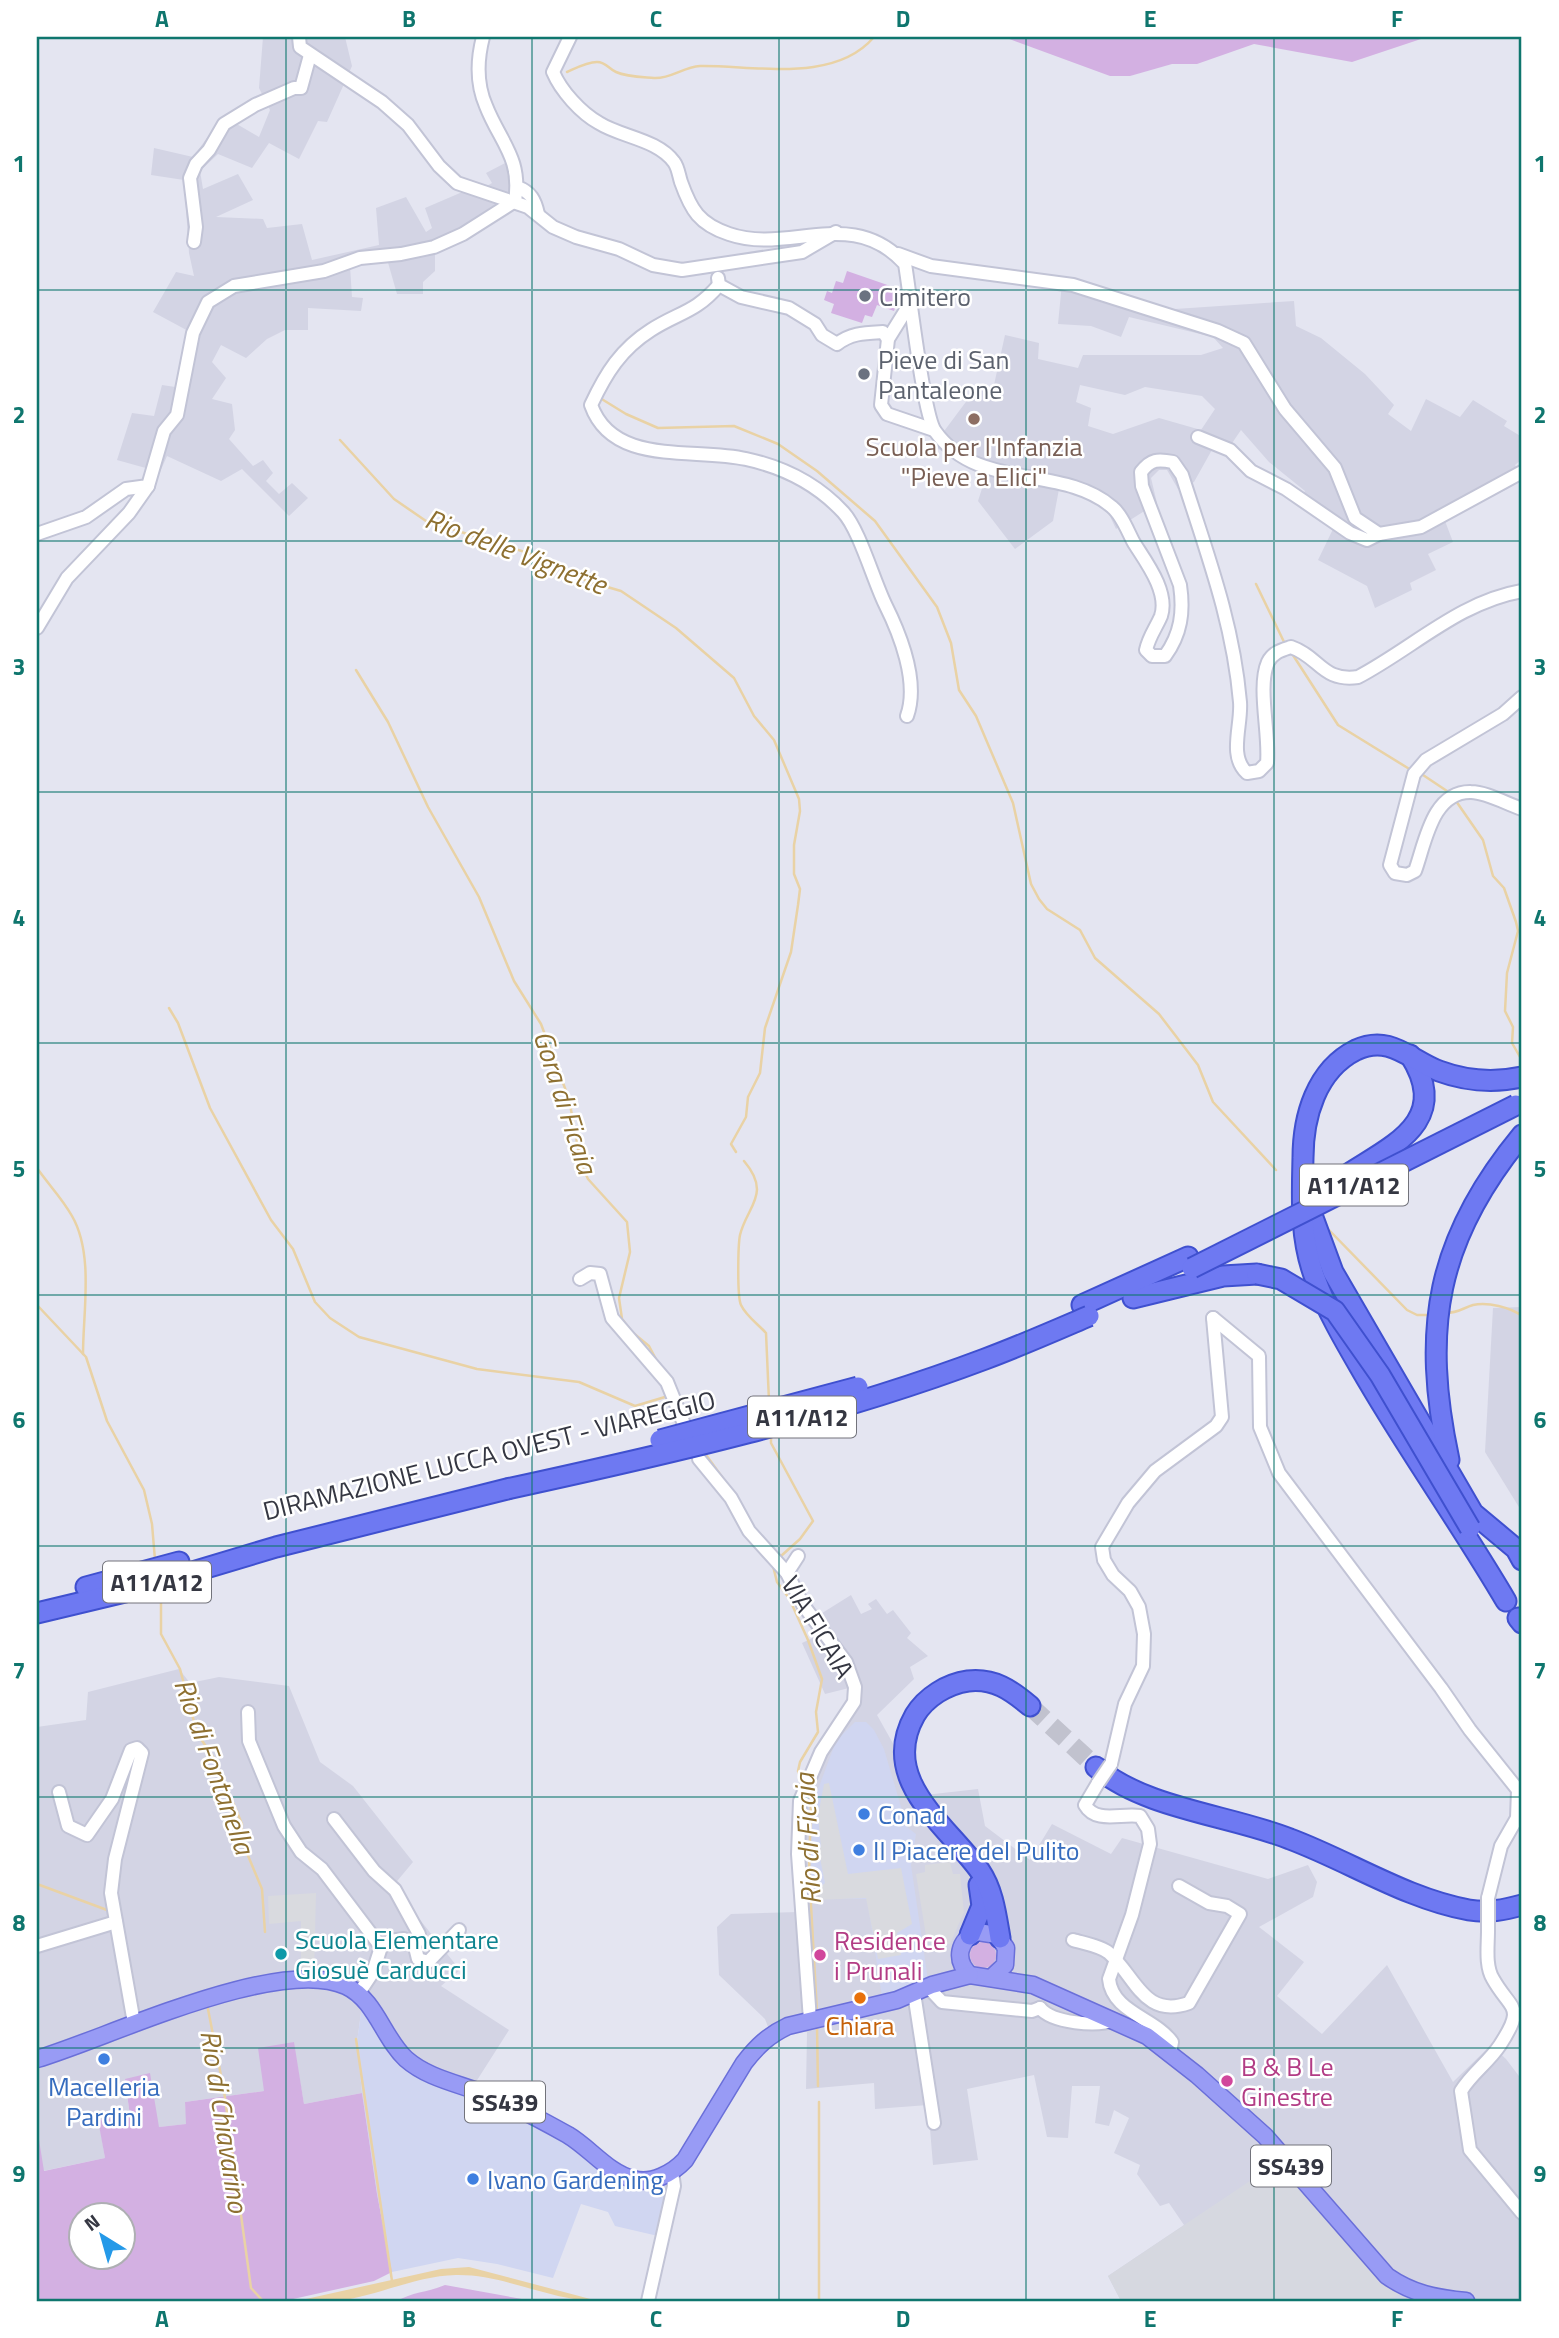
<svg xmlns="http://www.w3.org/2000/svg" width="1559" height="2338" viewBox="0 0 1559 2338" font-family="'Titillium Web',sans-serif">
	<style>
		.residential { fill: #d3d4e4; fill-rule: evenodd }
		.commercial { fill: #d0d6f1 }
		.industrial { fill: #d6d8e0 }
		.green { fill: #d3b0e2; fill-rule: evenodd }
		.parking { fill: #d9dadf }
		.water { fill: #e9d2a5 }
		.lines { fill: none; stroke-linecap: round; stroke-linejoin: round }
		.stream { stroke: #e9d2a5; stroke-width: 2.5 }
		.highway-tunnel { stroke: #c1c2ce; stroke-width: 19; stroke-dasharray: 19 10; stroke-linecap: butt }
		.minor-casing { stroke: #c2c4d6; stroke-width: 16 }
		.major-casing { stroke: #6a6fd9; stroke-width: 19 }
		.highway-casing { stroke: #3f50cf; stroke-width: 23 }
		.minor { stroke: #fff; stroke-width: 12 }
		.major { stroke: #989bf5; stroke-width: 16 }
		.highway { stroke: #6e79f2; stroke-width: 19 }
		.minor-bridge-casing { stroke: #c2c4d6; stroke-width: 16; stroke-linecap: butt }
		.highway-bridge-casing { stroke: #3f50cf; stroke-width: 23; stroke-linecap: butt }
		.minor-bridge { stroke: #fff; stroke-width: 12 }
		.highway-bridge { stroke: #6e79f2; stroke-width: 19 }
		.grid { fill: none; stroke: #0f766e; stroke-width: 2; stroke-opacity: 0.55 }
		.worship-dot { fill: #6b7280; stroke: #fff; stroke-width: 2.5 }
		.education-dot { fill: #8d6e63; stroke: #fff; stroke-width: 2.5 }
		.shop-dot { fill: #3f7fe0; stroke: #fff; stroke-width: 2.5 }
		.culture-dot { fill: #0f9aa8; stroke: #fff; stroke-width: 2.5 }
		.hotel-dot { fill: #d1479c; stroke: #fff; stroke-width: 2.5 }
		.food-dot { fill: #e8710a; stroke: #fff; stroke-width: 2.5 }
		.labels { text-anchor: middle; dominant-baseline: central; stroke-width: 5; stroke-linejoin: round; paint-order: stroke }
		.shield { fill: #fff; stroke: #72737b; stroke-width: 2 }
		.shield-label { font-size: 24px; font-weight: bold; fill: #353742 }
		.worship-label { font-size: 26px; fill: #5b616d; stroke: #fff; text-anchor: start }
		.education-label { font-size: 26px; fill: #785e54; stroke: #fff }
		.street-label { font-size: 26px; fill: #353742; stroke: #fff }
		.shop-label { font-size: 26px; fill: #366cbe; stroke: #fff; text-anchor: start }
		.culture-label { font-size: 26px; fill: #0d838f; stroke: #fff; text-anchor: start }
		.hotel-label { font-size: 26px; fill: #b23c85; stroke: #fff; text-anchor: start }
		.food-label { font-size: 26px; fill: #c56008; stroke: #fff }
		.water-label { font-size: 28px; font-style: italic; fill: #8e7031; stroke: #fff }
		.neatline { fill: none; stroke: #0f766e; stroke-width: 2.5 }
		.grid-label { font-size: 23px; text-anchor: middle; font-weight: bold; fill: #0f766e }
	</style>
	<rect width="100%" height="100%" fill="#e4e5f1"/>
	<g class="residential">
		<polygon points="263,37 345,37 352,66 327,122 318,121 299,159 269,143 252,168 218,154 200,171 203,189 238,174 253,200 216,217 263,219 267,228 302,224 312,260 379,245 376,208 406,197 426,232 432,228 425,208 474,187 482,189 492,183 486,173 513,159 515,205 435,251 435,271 423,282 423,294 397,294 387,259 350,266 352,297 363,298 361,311 308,308 308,330 285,330 267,339 246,358 221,345 212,362 226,378 212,399 232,404 235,430 229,439 253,466 263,460 273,473 266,481 279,494 292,483 308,498 289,516 242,469 221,481 167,456 160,472 117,460 132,413 154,416 162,385 182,388 192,333 153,312 176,272 194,276 189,253 184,180 151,175 154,148 193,157 223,116 259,137 270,110 259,88"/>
		<path d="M1062,283L1173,318L1175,309L1294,301L1296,326L1321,338L1365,374L1394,405L1388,414L1411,431L1426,399L1460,417L1473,400L1507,421L1504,426L1522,437V459L1515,465L1522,476L1507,489L1445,521L1453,542L1428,554L1436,570L1410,583L1412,590L1375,608L1367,586L1318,560L1333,529L1297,504L1305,491L1269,462L1241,430L1226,452L1213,448L1194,482L1178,489L1167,470H1159L1151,478L1157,503L1116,529L1107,510L1086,496L1059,489L1053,521L1015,549L978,501L986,476L933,446L977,387L992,394L1005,335L1039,343L1038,359L1078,368L1083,355H1201L1223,348L1213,337L1129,317L1121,337L1091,326L1058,324ZM1080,385L1125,395L1145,387L1202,396L1215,409L1201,430L1159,418L1113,434L1088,426L1091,408L1076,402Z"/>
		<polygon points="1522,1307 1522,1512 1485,1452 1493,1308"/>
		<polygon points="851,1595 861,1614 872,1609 868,1604 876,1599 887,1614 893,1610 911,1633 907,1638 928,1656 910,1667 914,1679 877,1715 895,1747 914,1748 913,1770 925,1795 978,1789 985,1826 1030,1860 1052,1824 1111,1854 1122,1838 1268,1879 1308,1865 1317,1882 1313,1897 1259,1927 1304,1962 1277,1996 1322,2034 1387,1965 1453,2082 1491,2045 1506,2059 1522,2080 1522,2301 1121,2301 1108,2276 1184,2225 1169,2203 1160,2206 1137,2174 1140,2165 1114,2153 1129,2118 1114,2110 1109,2126 1095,2123 1100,2086 1072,2086 1068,2138 1047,2137 1034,2075 967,2089 978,2160 933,2165 928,2105 875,2109 874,2083 806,2089 807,2032 791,2031 773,2040 765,2019 719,1975 717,1927 731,1914 799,1912 798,1799 849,1703 849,1688 825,1694 802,1643 819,1635 811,1620"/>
		<polygon points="179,1669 190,1683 219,1677 289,1686 320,1762 353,1786 413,1862 393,1886 460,1970 441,1986 509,2030 474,2085 442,2075 409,2054 364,1991 357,2042 362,2093 304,2104 293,2042 264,2091 185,2102 187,2124 159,2127 125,2079 130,2116 99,2121 105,2158 43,2171 37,2127 37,1727 86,1720 88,1692"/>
	</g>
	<g class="commercial">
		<polygon points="855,1722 866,1722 874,1730 884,1749 907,1827 916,1834 911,1865 928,1980 882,1997 867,1899 813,1899 810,1842 817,1792 836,1741"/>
		<polygon points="362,2005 405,2065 514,2109 581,2151 662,2184 669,2183 658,2236 615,2226 608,2212 581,2204 553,2278 497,2264 458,2258 392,2272 377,2194 362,2093 357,2042"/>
	</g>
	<polygon class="industrial" points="1280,2161 1404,2293 1384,2301 1121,2301 1108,2276"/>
	<g class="green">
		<polygon points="1004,37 1427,37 1352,62 1254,44 1197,64 1172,64 1130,76 1110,76"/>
		<polygon points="847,271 902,290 894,311 877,305 872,317 865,315 862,323 831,313 834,304 824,300 827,291 832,293 836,281 843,283"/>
		<circle cx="983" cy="1955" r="13"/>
		<path d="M294,2042L304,2104L362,2093L377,2194L392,2272L374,2281L284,2301H37V2127L44,2171L105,2158L98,2120L130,2116L125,2079L150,2073L159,2127L186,2124L185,2102L264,2091L258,2048ZM80,2216H122V2258H80Z"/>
		<path d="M445,2285L533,2301H397C412,2292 429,2292 445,2285Z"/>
	</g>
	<g class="parking">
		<polygon points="829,1783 848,1874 901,1868 912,1924 897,1933 901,1955 878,1959 866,1898 814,1900 814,1892 825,1883 818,1848 821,1847 818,1816 824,1784"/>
		<polygon points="950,1862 953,1874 960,1874 964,1912 950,1944 927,1942 916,1874 925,1872 925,1865"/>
		<polygon points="316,1893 314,1974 301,1975 301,1921 269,1924 268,1896"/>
	</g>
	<path class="water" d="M469,2267L598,2301C549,2301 505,2274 456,2275C414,2276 376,2297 335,2301C323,2303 310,2301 297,2301L441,2269Z"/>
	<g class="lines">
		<g class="stream">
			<path d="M567,72C576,68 587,62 597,62C606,62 609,69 616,72C627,77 642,77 654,78C671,79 683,67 700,66C754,65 834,84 874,37"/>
			<polyline points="600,398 626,414 658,428 734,426 778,444 817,471 875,521 937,607 951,643 959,690 976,716 1013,803 1031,884 1039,899 1047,909 1080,930 1095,958 1159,1014 1198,1065 1213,1102 1276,1170"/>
			<polyline points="340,440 394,499 426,521 528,553 587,581 621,591 676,628 734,678 754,716 774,740 799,799 800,811 794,845 794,874 800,889 798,905 791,952 765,1028 760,1073 748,1097 746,1117 731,1144 736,1152"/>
			<polyline points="1256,584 1285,644"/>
			<polyline points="1291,652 1338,725 1411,770"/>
			<polyline points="356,670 388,722 428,807 479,897 514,981 541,1024 569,1099 581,1164 588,1179 627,1222 630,1252 619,1298 622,1319 632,1332 649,1346 658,1363"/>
			<polyline points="1420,773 1450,793"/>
			<polyline points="1456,801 1483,840 1493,876 1504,888 1516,922 1518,931 1507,973 1505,1011 1513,1027 1512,1043 1520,1057"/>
			<polyline points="169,1008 178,1023 210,1108 271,1220 293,1249 315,1302 330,1318 359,1337 477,1369 579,1382 635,1406 665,1397"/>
			<path d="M744,1161C772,1194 747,1206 740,1235C738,1245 737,1297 741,1305C746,1316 758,1324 766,1333L769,1401"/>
			<path d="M37,1168C48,1184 62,1198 72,1216C94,1254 83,1312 83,1354"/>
			<polyline points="1329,1230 1407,1310 1417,1315 1433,1315"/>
			<polyline points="37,1305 86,1357 107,1421 144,1490 152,1524 155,1560"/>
			<path d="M1446,1313C1458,1313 1463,1308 1473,1305C1488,1302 1510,1307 1522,1316"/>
			<polyline points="771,1436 771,1443 813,1521 800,1539 781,1556"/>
			<polyline points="704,1452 727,1484"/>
			<polyline points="773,1549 781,1556"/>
			<polyline points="773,1566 777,1582 789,1598 808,1640 822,1679 816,1712 818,1732 800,1762 798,1771 803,1783"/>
			<polyline points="161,1590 161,1634 180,1669 197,1733 215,1760 242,1824 241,1839 262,1889 265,1932"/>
			<polyline points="808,1795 811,1805 809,1870 817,2012"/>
			<polyline points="37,1884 107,1910"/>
			<polyline points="207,2004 224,2091 251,2288 263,2301"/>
			<polyline points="817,2026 818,2086"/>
			<polyline points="356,2039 392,2281"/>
			<polyline points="819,2102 819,2301"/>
		</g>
		<polyline class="highway-tunnel" points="1030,1706 1096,1767"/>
		<g class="minor-casing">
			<g id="minor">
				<polyline points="299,37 300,47 382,102 408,125 439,166 457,183 528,207 553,227 576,237 619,249 653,265 682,270 802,252 836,232"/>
				<path d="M570,37L553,72C561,91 581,113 599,123C621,137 657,139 674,162C678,167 679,176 681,182C691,210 699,224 729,234C789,255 852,205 905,264C910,293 923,414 935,431C978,492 1062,464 1112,507C1122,515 1128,532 1134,543C1146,562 1169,592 1161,616C1156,628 1149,636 1146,650L1152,656H1165C1181,634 1184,612 1180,585L1142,486L1141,472C1151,459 1158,459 1173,462L1182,475C1206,551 1233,621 1240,702C1242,725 1228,756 1247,773L1259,771L1267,763C1270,734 1257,687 1268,662C1273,652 1282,650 1291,647C1320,657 1322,682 1358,677C1413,648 1459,602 1522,591"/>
				<path d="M517,187C531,192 535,200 538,214"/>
				<polyline points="194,242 196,227 190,178 196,164 209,150 224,124 255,105 294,88 301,88 310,55"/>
				<polyline points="898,254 931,266 1073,285 1218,331 1244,343 1285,409 1335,468 1355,518 1379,534 1421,527 1522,472"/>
				<path d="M718,278L719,285L741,297L789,308L815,324L822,335L837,344C851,333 865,333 883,332L888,339"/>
				<path d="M719,285C695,313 679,312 651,330C621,349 606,373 591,405C613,467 694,447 746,459C783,467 817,484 843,512C859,529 873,579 885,604C900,634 919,682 907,716"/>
				<polyline points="911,302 888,339 881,405 887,414 934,430"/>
				<polyline points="1198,437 1230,450 1251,471 1286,489 1350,533 1367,540 1379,534"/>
				<path d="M37,534L86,517L126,489L148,486L164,431L177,415L193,333L208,302L234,286L324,271L360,258L401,254L434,247L463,234L515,201C522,158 500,142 486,106C476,83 477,60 483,37"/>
				<polyline points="37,628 67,578 129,513 148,486"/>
				<path d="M1522,697L1503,714L1426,760L1414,774L1390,865L1395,873L1407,875L1415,871C1425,844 1432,791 1471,792C1486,792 1507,804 1522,809"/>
				<polyline points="580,1279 590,1273 600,1274 612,1318 667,1382 684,1424"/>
				<polyline points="1213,1318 1259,1356 1260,1427 1279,1473 1441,1688 1470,1730 1518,1790 1517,1818 1501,1846 1488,1898"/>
				<polyline points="699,1459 731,1498 749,1531 787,1573 803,1605 846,1662 855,1687 854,1702 821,1752 800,1801 798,1854 810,2020"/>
				<polyline points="787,1573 798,1556"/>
				<polyline points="248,1712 249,1741 284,1826 301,1852 322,1869 381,1947 373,1972 359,1993"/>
				<polyline points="1111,1764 1125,1704 1143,1666 1144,1634 1139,1607 1130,1591 1113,1575 1104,1560 1102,1547 1128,1503 1155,1471 1216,1426 1222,1417 1213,1318"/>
				<path d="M1098,1783L1085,1805C1096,1824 1121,1813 1140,1816L1148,1829L1150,1844L1132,1915L1109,1979C1112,2012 1155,2018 1172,2042L1170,2053"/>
				<polyline points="59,1792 68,1826 87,1835 112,1799 131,1750 137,1748 142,1753 115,1859 111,1893 134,2023"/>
				<polyline points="334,1819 374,1871 395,1890 419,1934 415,1947"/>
				<path d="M1488,1931C1488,1946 1485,1966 1493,1979C1511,2011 1526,2005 1500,2045C1488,2063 1472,2073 1461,2091L1470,2150L1522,2213"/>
				<path d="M1073,1940C1083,1943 1101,1946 1109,1953C1136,1977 1144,2019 1189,2003L1240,1914L1227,1906L1209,1903L1179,1886"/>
				<polyline points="37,1946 116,1922"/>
				<polyline points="381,1947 390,1941 404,1939 415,1947 418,1959 428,1962 459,1930"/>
				<polyline points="928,1987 942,2002 1032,2011 1040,2008"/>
				<polyline points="914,1993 934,2123"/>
				<path d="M1040,2008C1052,2023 1097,2027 1114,2020"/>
				<polyline points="648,2301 674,2186 672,2172"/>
			</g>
		</g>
		<g class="major-casing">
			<g id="major">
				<path d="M991,1978L1005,1965L1006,1948L997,1935L978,1932C958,1940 954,1960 970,1975L1033,1985L1147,2036L1197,2075L1265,2136L1387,2276C1413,2294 1436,2298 1466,2301"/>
				<path d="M37,2059C108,2038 278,1955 346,1986C376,2000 383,2038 406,2059C430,2080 463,2084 492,2097C518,2107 543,2121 568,2135C590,2148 608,2173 633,2179C651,2185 673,2173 685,2160L744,2063C757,2046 769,2035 788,2026L897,2000L932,1985L970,1975"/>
			</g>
		</g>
		<g class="highway-casing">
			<g id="highway">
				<path d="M1342,1178C1390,1146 1453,1123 1410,1055"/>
				<polyline points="1312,1215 1333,1272 1473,1513 1516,1549 1522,1560"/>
				<polyline points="1133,1298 1223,1276 1257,1274"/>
				<polyline points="1082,1305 1188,1257"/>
				<path d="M1449,1460C1421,1329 1436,1239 1522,1135"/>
				<polyline points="86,1587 179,1562"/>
				<path d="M1506,1601C1462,1526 1412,1456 1368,1381C1349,1348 1328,1314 1315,1278C1300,1239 1302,1198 1303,1158C1303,1117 1316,1070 1356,1050C1390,1034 1410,1060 1439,1071C1466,1081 1494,1083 1522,1077"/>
				<polyline points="37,1613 129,1591 276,1547 507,1489"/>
				<polyline points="1518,1618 1522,1623"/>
				<path d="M1096,1767C1145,1809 1230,1815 1290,1839C1349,1861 1407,1899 1469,1910C1488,1913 1504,1910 1522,1905"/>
				<polyline points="970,1935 982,1906 979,1885"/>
				<path d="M1000,1938C996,1915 993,1890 980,1871C947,1825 878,1780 915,1715C926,1697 947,1684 968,1681C994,1678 1011,1690 1030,1706"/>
			</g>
		</g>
		<use href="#minor" class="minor"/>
		<use href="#major" class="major"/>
		<use href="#highway" class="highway"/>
		<g class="minor-bridge-casing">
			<g id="minor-bridge">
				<polyline points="1098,1783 1111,1764"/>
				<polyline points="1488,1898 1488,1931"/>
			</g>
		</g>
		<g class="highway-bridge-casing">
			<g id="highway-bridge">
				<polyline points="1192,1268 1516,1105"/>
				<polyline points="1257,1274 1281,1279 1335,1311 1380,1375 1470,1528"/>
				<polyline points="660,1440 858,1387"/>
				<path d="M507,1489C668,1454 831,1417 985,1359C1020,1346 1054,1331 1089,1316"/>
			</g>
		</g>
		<use href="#minor-bridge" class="minor-bridge"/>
		<use href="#highway-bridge" class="highway-bridge"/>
	</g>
	<path class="grid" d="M286,37V2301M532,37V2301M779,37V2301M1026,37V2301M1274,37V2301M37,290H1522M37,541H1522M37,792H1522M37,1043H1522M37,1295H1522M37,1546H1522M37,1797H1522M37,2048H1522"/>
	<g class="worship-dot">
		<circle cx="865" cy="296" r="7"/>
		<circle cx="864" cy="374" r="7"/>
	</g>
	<circle class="education-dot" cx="974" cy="419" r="7"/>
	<g class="shop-dot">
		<circle cx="864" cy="1814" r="7"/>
		<circle cx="859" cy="1850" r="7"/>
		<circle cx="104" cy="2059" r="7"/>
		<circle cx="473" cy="2179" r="7"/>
	</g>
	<circle class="culture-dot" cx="281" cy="1954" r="7"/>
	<g class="hotel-dot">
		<circle cx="820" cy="1955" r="7"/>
		<circle cx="1227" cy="2081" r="7"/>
	</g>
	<circle class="food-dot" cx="860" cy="1998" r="7"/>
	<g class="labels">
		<g class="shield">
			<rect x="1300" y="1164.5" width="108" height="41" rx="5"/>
			<rect x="748" y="1396.5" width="108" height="41" rx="5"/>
			<rect x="103" y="1561.5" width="108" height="41" rx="5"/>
			<rect x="465" y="2081.5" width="80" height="41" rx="5"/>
			<rect x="1251" y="2145.5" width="80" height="41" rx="5"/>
		</g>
		<g class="shield-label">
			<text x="1354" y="1185">A11/A12</text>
			<text x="802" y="1417">A11/A12</text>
			<text x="157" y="1582">A11/A12</text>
			<text x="505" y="2102">SS439</text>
			<text x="1291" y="2166">SS439</text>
		</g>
		<g class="worship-label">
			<text x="879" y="296">Cimitero</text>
			<text x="878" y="359">Pieve di San<tspan x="878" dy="30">Pantaleone</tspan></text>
		</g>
		<g class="education-label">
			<text x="974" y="446">Scuola per l'Infanzia<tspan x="974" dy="30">"Pieve a Elici"</tspan></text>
		</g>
		<g class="street-label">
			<text transform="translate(489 1455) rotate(-14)">DIRAMAZIONE LUCCA OVEST - VIAREGGIO</text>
			<text transform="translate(818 1627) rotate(59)">VIA FICAIA</text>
		</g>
		<g class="shop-label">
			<text x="878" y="1814">Conad</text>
			<text x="873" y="1850">Il Piacere del Pulito</text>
			<text x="104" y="2086" text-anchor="middle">Macelleria<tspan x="104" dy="30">Pardini</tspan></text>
			<text x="487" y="2179">Ivano Gardening</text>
		</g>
		<g class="culture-label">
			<text x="295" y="1939">Scuola Elementare<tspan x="295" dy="30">Giosuè Carducci</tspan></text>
		</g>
		<g class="hotel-label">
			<text x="834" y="1940">Residence<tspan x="834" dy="30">i Prunali</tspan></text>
			<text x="1241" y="2066">B &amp; B Le<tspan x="1241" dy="30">Ginestre</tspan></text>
		</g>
		<g class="food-label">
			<text x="860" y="2025">Chiara</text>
		</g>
		<g class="water-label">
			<text transform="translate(516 551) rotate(21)">Rio delle Vignette</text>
			<text transform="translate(566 1102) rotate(72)">Gora di Ficaia</text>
			<text transform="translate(215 1766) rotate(70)">Rio di Fontanella</text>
			<text transform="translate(807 1839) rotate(-93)">Rio di Ficaia</text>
			<text transform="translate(225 2121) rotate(81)">Rio di Chiavarino</text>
		</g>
	</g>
	<rect width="1559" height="2338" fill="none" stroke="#ffffff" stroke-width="77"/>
	<g transform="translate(102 2236) rotate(323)"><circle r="33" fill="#ffffff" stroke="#aeafb3" stroke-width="2"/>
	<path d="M0-5L12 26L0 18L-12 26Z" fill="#2499e8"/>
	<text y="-10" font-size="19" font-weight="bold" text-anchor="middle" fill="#353742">N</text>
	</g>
	<rect x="38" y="38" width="1482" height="2262" class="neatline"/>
	<g class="grid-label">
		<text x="162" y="27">A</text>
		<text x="409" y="27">B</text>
		<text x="656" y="27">C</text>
		<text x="903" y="27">D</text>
		<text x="1150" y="27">E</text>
		<text x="1397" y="27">F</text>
		<text x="19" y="172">1</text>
		<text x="1540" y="172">1</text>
		<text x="19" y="423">2</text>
		<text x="1540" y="423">2</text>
		<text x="19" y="675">3</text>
		<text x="1540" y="675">3</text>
		<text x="19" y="926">4</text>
		<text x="1540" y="926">4</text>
		<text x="19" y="1177">5</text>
		<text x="1540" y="1177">5</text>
		<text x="19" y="1428">6</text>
		<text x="1540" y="1428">6</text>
		<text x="19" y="1679">7</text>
		<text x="1540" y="1679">7</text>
		<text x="19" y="1931">8</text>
		<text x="1540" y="1931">8</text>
		<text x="19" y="2182">9</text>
		<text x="1540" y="2182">9</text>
		<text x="162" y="2327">A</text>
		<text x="409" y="2327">B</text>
		<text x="656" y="2327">C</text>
		<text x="903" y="2327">D</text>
		<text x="1150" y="2327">E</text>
		<text x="1397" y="2327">F</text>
	</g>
</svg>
